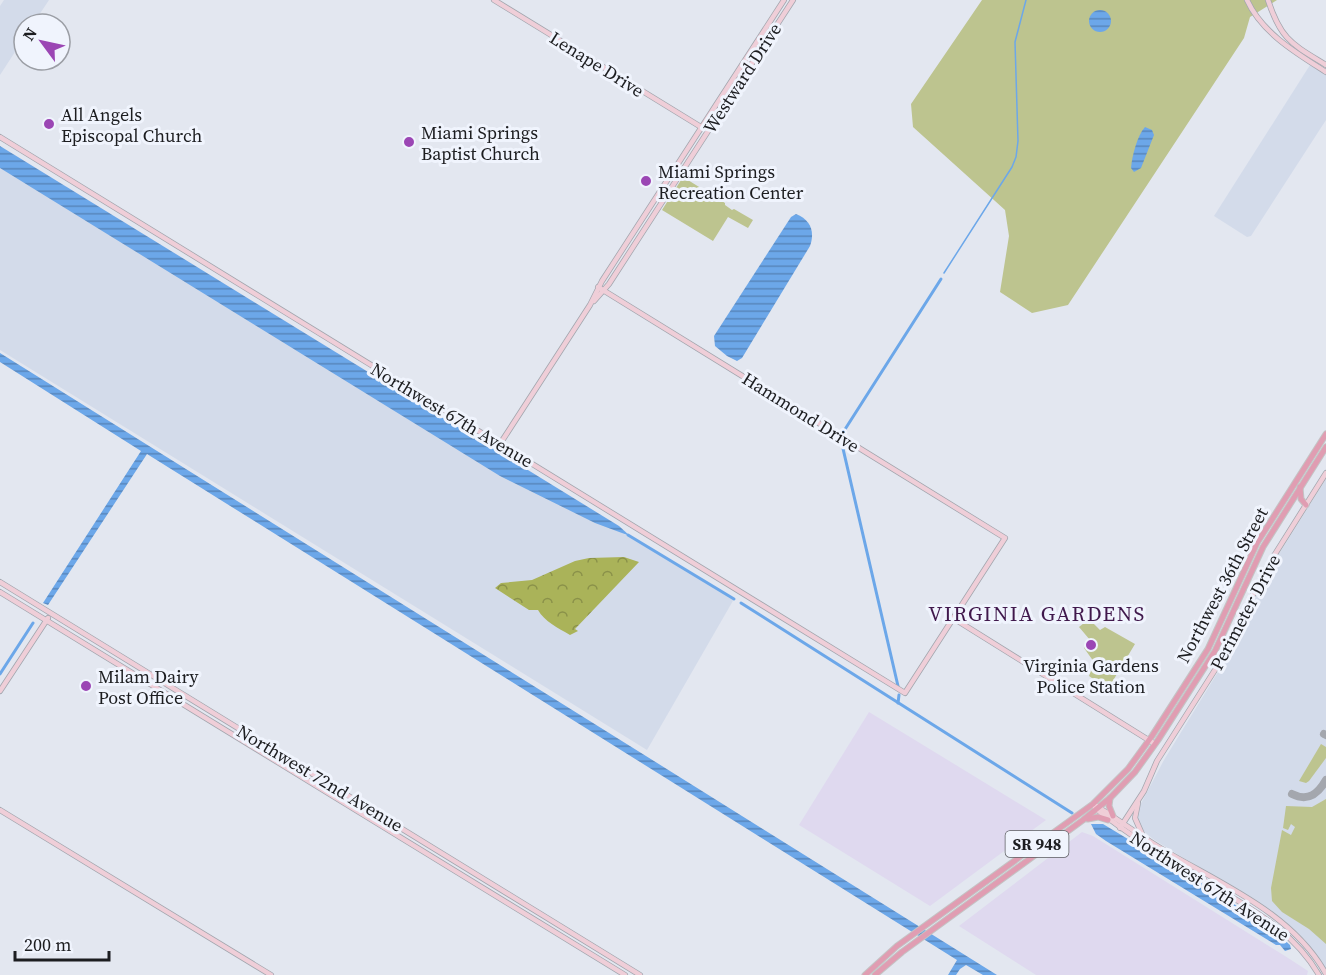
<svg xmlns="http://www.w3.org/2000/svg" width="1326" height="975" viewBox="0 0 1326 975" font-family="'Source Serif 4',serif">
	<style>
		.commercial { fill: #dfd9ef }
		.built { fill: #d3dbea }
		.green { fill: #bdc48f }
		.forest { fill: url(#forest-crowns) }
		.water { fill: url(#water-rules) }
		.lines { fill: none; stroke-linecap: round; stroke-linejoin: round }
		.stream { stroke: #6ca7e9; stroke-width: 1.5 }
		.canal { stroke: #6ca7e9; stroke-width: 3 }
		.taxiway { stroke: #a4a7ae; stroke-width: 8 }
		.secondary-casing { stroke: #a2a6ae; stroke-width: 6 }
		.primary-casing { stroke: #c4c4c5; stroke-width: 7 }
		.secondary { stroke: #efced8; stroke-width: 4.5 }
		.primary { stroke: #e09db2; stroke-width: 5 }
		.poi-dot { fill: #9b46b4; stroke: #f0f4fd; stroke-width: 2 }
		.labels { text-anchor: middle; dominant-baseline: central; stroke-width: 6; stroke-linejoin: round; paint-order: stroke }
		.shield { fill: #f0f4fd; stroke: #5c5e62; stroke-width: 1.5 }
		.shield-label { font-size: 16px; font-weight: bold; fill: #1c1d20 }
		.street-label { font-size: 18px; fill: #1c1d20; stroke: #f0f4fd }
		.poi-label { font-size: 18px; fill: #1c1d20; stroke: #f0f4fd; text-anchor: start }
		.quarter-label { font-size: 21px; letter-spacing: 1.5px; fill: #40184c; stroke: #f0f4fd }
	</style>
	<defs>
		<pattern id="forest-crowns" width="20" height="18" patternUnits="userSpaceOnUse" patternTransform="scale(1.5)"><rect width="20" height="18" fill="#aab359"/><path d="M2 6a3 3 0 1 1 6 0M12 15a3 3 0 1 1 6 0" fill="none" stroke="#8a9149"/></pattern>
		<pattern id="water-rules" width="6" height="5" patternUnits="userSpaceOnUse" patternTransform="scale(1.5)"><rect width="6" height="5" fill="#6ca7e9"/><path d="M0 2.5h6" fill="none" stroke="#5887bc"/></pattern>
	</defs>
	<rect width="100%" height="100%" fill="#e3e7f0"/>
	<g class="commercial">
		<polygon points="869,712 1046,820 930,906 799,825"/>
		<polygon points="1082,832 1093,836 1285,956 1308,971 1307,975 1036,975 959,926"/>
	</g>
	<g class="built">
		<polygon points="4,0 49,0 33,24 24,24 24,38 0,75 0,6"/>
		<polygon points="1310,65 1326,75 1326,120 1251,236 1247,237 1214,216"/>
		<polygon points="0,165 734,599 647,750 0,350"/>
		<polygon points="1326,479 1326,970 1304,939 1282,919 1153,839 1140,828 1137,817 1137,811 1164,760 1229,654 1267,573"/>
	</g>
	<g class="green">
		<polygon points="982,0 1277,0 1250,17 1244,38 1068,305 1032,313 1000,292 1009,236 1005,210 913,127 911,104"/>
		<polygon points="683,177 725,203 725,205 732,210 734,209 753,220 748,228 728,217 713,241 662,210"/>
		<polygon points="1089,619 1100,630 1105,627 1135,644 1108,689 1089,676 1094,662 1084,648 1090,640 1079,627"/>
		<polygon points="1321,744 1326,747 1326,758 1309,781 1306,783 1299,781"/>
		<polygon points="1326,799 1326,944 1309,929 1282,912 1272,901 1271,888 1282,830 1291,835 1295,827 1291,824 1288,830 1283,828 1286,806 1312,807"/>
	</g>
	<path class="forest" d="M624,557L639,562L575,629L578,631L570,635C558,628 544,621 538,610H529L495,588L501,583L532,580L575,561L589,558Z"/>
	<g class="water">
		<circle cx="1100" cy="21" r="11"/>
		<path d="M1145,127L1152,130L1154,135L1141,168L1134,172L1131,168C1132,156 1137,136 1145,127Z"/>
		<polygon points="0,146 619,526 630,536 595,523 500,476 0,168"/>
		<path d="M796,214C811,220 815,232 810,246L742,358L737,361L727,356L715,346L714,336L791,217Z"/>
		<polygon points="0,353 997,975 983,975 966,965 960,969 956,975 948,975 957,960 147,454 48,605 43,603 141,451 0,362"/>
		<polygon points="1091,824 1103,824 1229,900 1257,922 1281,937 1290,945 1291,949 1285,951 1280,945 1276,945 1106,841 1096,834"/>
	</g>
	<g class="lines">
		<polyline class="stream" points="944,273 1012,167 1016,157 1018,141 1015,42 1026,0"/>
		<g class="canal">
			<polyline points="842,434 941,279"/>
			<polyline points="841,440 898,686"/>
			<polyline points="628,535 734,599"/>
			<polyline points="741,603 1072,813"/>
			<polyline points="0,674 33,623"/>
			<polyline points="898,703 899,695"/>
		</g>
		<g class="taxiway">
			<polyline points="1324,734 1326,735"/>
			<path d="M1292,794C1308,802 1318,794 1326,780"/>
		</g>
		<g class="secondary-casing">
			<g id="secondary">
				<polyline points="494,0 701,127"/>
				<path d="M1247,0C1262,33 1296,53 1326,72"/>
				<path d="M1268,0C1281,40 1292,44 1326,65"/>
				<polyline points="0,137 905,693 1005,538 598,287"/>
				<polyline points="594,301 609,284 793,0"/>
				<polyline points="500,444 590,305 602,281 784,0"/>
				<polyline points="0,582 640,975"/>
				<polyline points="0,592 625,975"/>
				<polyline points="953,618 1155,744"/>
				<polyline points="0,691 48,618"/>
				<polyline points="1138,803 1135,818 1142,834"/>
				<path d="M1093,804C1118,819 1141,837 1167,852C1223,885 1293,914 1326,974"/>
				<path d="M1095,808C1132,838 1174,862 1215,887C1255,911 1295,933 1319,975"/>
				<polyline points="0,810 271,975"/>
				<polyline points="1120,828 1144,791 1157,761 1220,662 1265,570 1326,473"/>
			</g>
		</g>
		<g class="primary-casing">
			<g id="primary">
				<polyline points="1300,487 1301,499 1306,505"/>
				<polyline points="1110,798 1109,806 1113,816"/>
				<polyline points="1088,819 1098,817 1108,820"/>
				<polyline points="865,975 897,946 1093,804 1128,769 1152,736 1208,649 1257,543 1326,434"/>
				<polyline points="875,975 902,952 1083,820 1110,798 1135,772 1158,740 1215,651 1263,547 1326,447"/>
			</g>
		</g>
		<use href="#secondary" class="secondary"/>
		<use href="#primary" class="primary"/>
	</g>
	<g class="poi-dot">
		<circle cx="49" cy="124" r="6"/>
		<circle cx="409" cy="142" r="6"/>
		<circle cx="646" cy="181" r="6"/>
		<circle cx="1091" cy="645" r="6"/>
		<circle cx="86" cy="686" r="6"/>
	</g>
	<g class="labels">
		<rect class="shield" x="1005.5" y="831" width="63" height="26" rx="4.5"/>
		<g class="shield-label">
			<text x="1037" y="844">SR 948</text>
		</g>
		<g class="street-label">
			<text transform="translate(597 64) rotate(32)">Lenape Drive</text>
			<text transform="translate(742 78) rotate(-57)">Westward Drive</text>
			<text transform="translate(801 412) rotate(32)">Hammond Drive</text>
			<text transform="translate(452 415) rotate(31)">Northwest 67th Avenue</text>
			<text transform="translate(1222 585) rotate(-62)">Northwest 36th Street</text>
			<text transform="translate(1245 612) rotate(-62)">Perimeter Drive</text>
			<text transform="translate(320 778) rotate(31)">Northwest 72nd Avenue</text>
			<text transform="translate(1210 886) rotate(33)">Northwest 67th Avenue</text>
		</g>
		<g class="poi-label">
			<text x="61" y="114">All Angels<tspan x="61" dy="21">Episcopal Church</tspan></text>
			<text x="421" y="132">Miami Springs<tspan x="421" dy="21">Baptist Church</tspan></text>
			<text x="658" y="171">Miami Springs<tspan x="658" dy="21">Recreation Center</tspan></text>
			<text x="1091" y="665" text-anchor="middle">Virginia Gardens<tspan x="1091" dy="21">Police Station</tspan></text>
			<text x="98" y="676">Milam Dairy<tspan x="98" dy="21">Post Office</tspan></text>
		</g>
		<g class="quarter-label">
			<text x="1037" y="613">VIRGINIA GARDENS</text>
		</g>
	</g>
	<g transform="translate(42 42) rotate(303)"><circle r="28" fill="#f0f4fd" stroke="#9b9ea5" stroke-width="1.5"/>
	<path d="M0-4.5L10 22L0 15L-10 22Z" fill="#9b46b4"/>
	<text y="-9" font-size="16" font-weight="bold" text-anchor="middle" fill="#1c1d20">N</text>
	</g>
	<path d="M15 951v9h94v-9" fill="none" stroke="#1c1d20" stroke-width="3"/>
	<text x="24" y="951" font-size="18" fill="#1c1d20" stroke="#f0f4fd" stroke-width="4.5" paint-order="stroke">200 m</text>
</svg>
